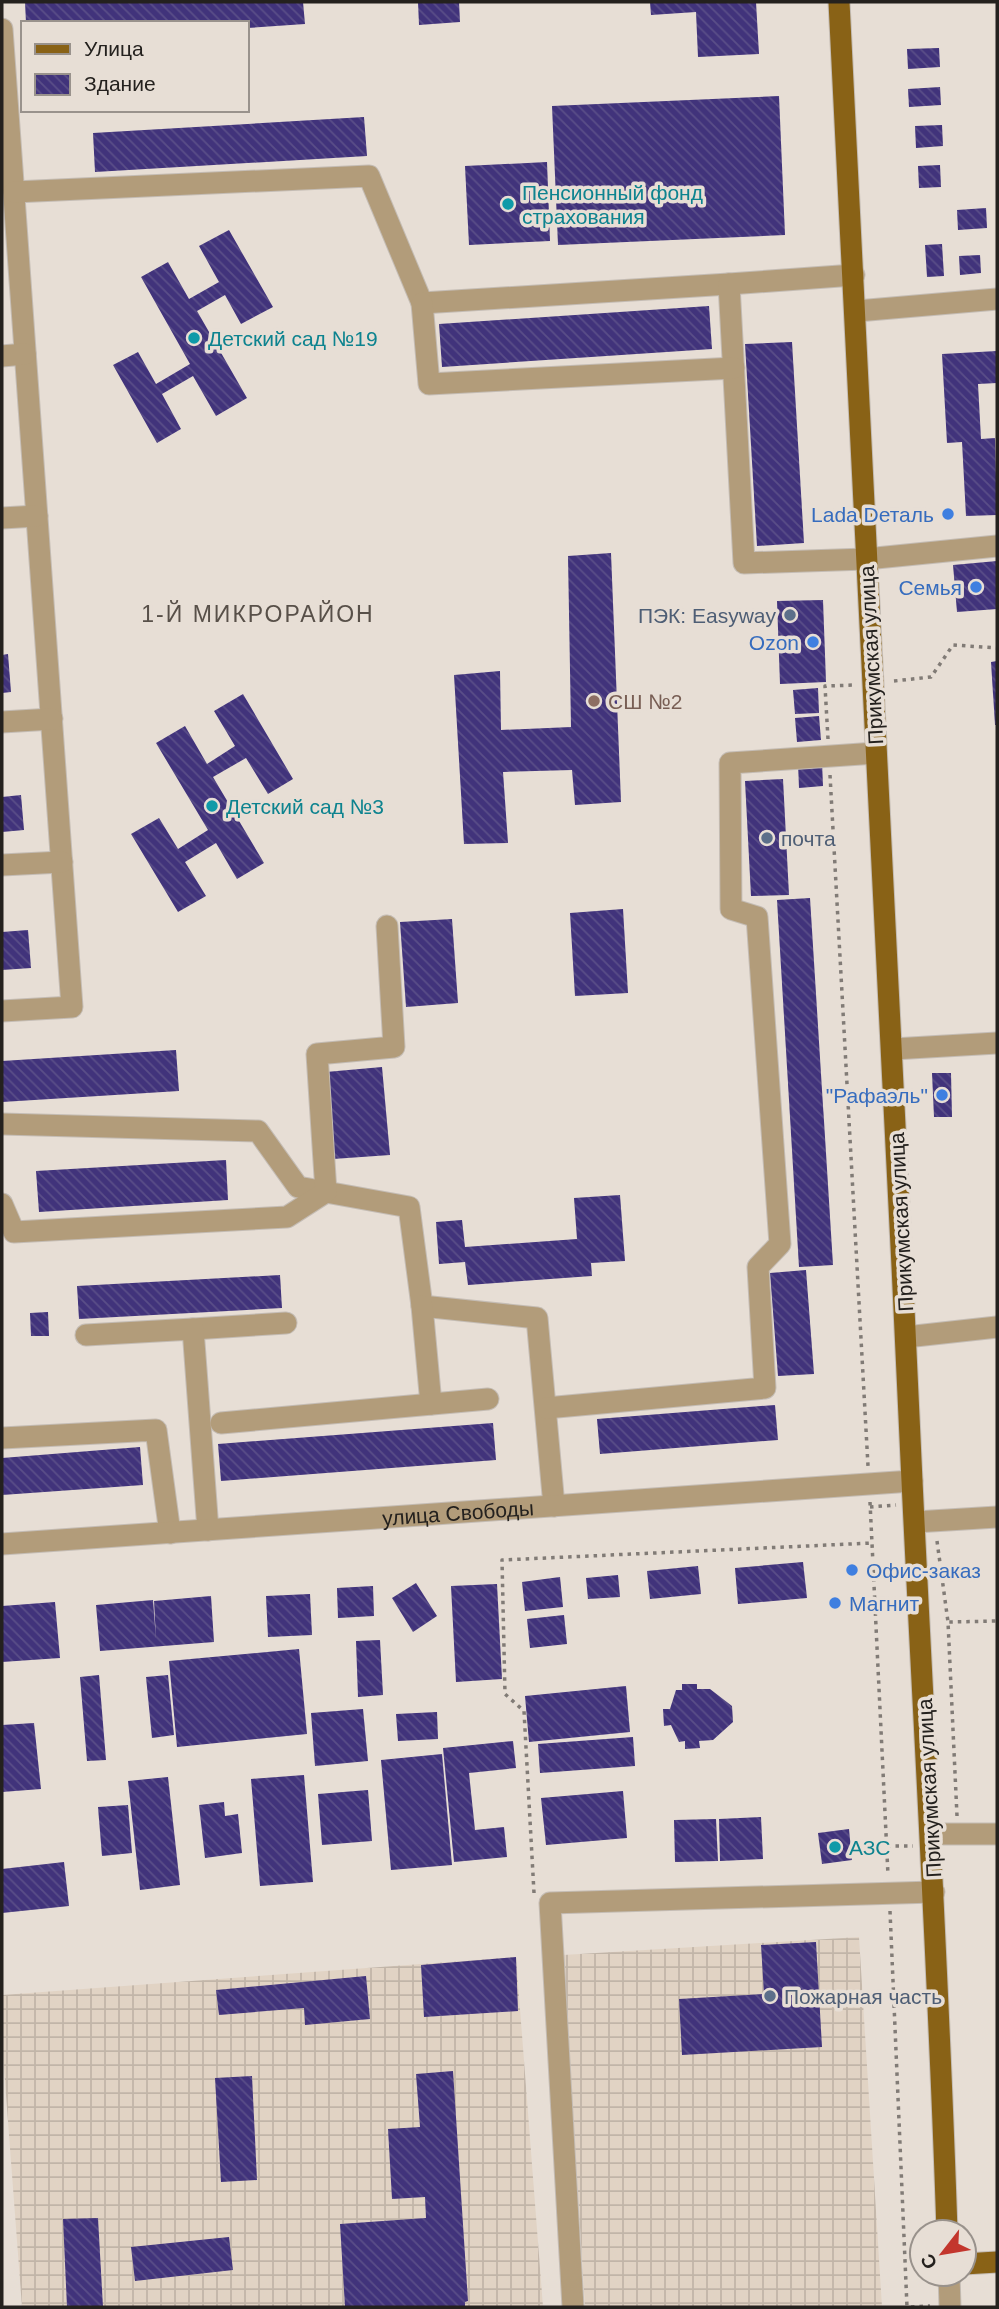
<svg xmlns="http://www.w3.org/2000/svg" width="999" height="2309" viewBox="0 0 999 2309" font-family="Helvetica,sans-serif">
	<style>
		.industrial { fill: url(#industrial-grid) }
		.building { fill: url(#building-back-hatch) }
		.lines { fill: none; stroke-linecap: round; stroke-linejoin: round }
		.minor-casing { stroke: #c4bcb4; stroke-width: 23 }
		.major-casing { stroke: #c4bcb4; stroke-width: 23 }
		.path { stroke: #817b76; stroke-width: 3.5; stroke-dasharray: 3.5 5; stroke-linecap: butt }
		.minor { stroke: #b29c7a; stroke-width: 21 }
		.major { stroke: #896216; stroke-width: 21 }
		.culture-dot { fill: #0f9aa8; stroke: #e7ded5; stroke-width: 2.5 }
		.shop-dot { fill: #3f7fe0; stroke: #e7ded5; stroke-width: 2.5 }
		.service-dot { fill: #5c6f8a; stroke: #e7ded5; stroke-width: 2.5 }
		.education-dot { fill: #8d6e63; stroke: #e7ded5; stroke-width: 2.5 }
		.labels { text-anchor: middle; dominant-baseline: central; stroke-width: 7; stroke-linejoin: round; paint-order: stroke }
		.culture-label { font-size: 21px; fill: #0d838f; stroke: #e7ded5; text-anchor: start }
		.shop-label { font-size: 21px; fill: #366cbe; stroke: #e7ded5; text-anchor: end }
		.service-label { font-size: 21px; fill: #4e5e75; stroke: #e7ded5; text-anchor: start }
		.street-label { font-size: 21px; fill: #24211e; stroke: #e7ded5 }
		.education-label { font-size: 21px; fill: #785e54; stroke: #e7ded5; text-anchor: start }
		.neighbourhood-label { font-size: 23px; letter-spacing: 2px; fill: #585049; stroke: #e7ded5 }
	</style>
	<defs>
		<pattern id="industrial-grid" width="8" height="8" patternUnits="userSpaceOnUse" patternTransform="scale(1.75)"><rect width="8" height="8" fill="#e1d3c4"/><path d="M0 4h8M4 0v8" fill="none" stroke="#c1b5a8"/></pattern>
		<pattern id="building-back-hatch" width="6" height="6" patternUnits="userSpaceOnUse" patternTransform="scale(1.75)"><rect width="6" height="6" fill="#41337b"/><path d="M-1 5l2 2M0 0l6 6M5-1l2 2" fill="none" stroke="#5a4e88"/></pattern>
	</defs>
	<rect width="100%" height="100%" fill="#e7ded5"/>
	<g class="industrial">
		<polygon points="859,1937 882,2307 585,2307 563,1955"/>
		<polygon points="516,1957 543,2307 22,2307 2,2042 2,1995"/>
	</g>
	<g class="building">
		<polygon points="25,2 303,2 305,24 247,28 247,23 26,23"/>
		<polygon points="418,2 459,2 460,22 419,25"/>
		<polygon points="650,2 756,2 759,54 698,57 696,12 651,15"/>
		<polygon points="939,48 940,67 908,69 907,49"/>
		<polygon points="940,87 941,105 909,107 908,89"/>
		<polygon points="779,96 785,235 558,245 552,106"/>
		<polygon points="364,117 367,156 95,172 93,133"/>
		<polygon points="942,125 943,146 916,148 915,126"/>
		<polygon points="547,162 550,241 469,245 465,166"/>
		<polygon points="940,165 941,187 919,188 918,166"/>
		<polygon points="986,208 987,228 958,230 957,210"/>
		<polygon points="229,230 273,307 241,324 225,295 197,311 247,398 216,416 193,376 162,394 181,429 157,443 113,365 138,352 156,384 190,364 141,277 168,262 189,299 219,282 199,246"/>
		<polygon points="942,244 944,276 927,277 925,245"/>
		<polygon points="980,255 981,273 960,275 959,256"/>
		<polygon points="709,306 712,349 442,367 439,324"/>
		<polygon points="792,342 804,543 757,546 745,344"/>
		<polygon points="997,351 997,383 978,384 981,439 995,438 997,515 966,516 962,442 947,443 942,354"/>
		<polygon points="611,553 621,802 575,805 572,770 503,772 508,843 464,844 454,675 500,671 501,730 571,727 568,556"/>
		<polygon points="997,561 997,609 957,612 953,565"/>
		<polygon points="823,600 826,682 780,684 777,601"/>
		<polygon points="8,654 11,692 2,693 2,655"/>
		<polygon points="997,661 997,725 995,725 991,662"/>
		<polygon points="818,688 819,713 795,714 793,690"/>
		<polygon points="243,694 293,779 268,794 246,758 213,777 264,863 237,879 216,843 185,862 206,896 178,912 131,834 159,818 178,849 208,830 156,743 185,726 207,764 235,746 214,711"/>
		<polygon points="819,716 821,740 797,742 795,718"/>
		<polygon points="822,762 823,786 799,788 798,763"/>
		<polygon points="783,779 789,895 751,896 745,781"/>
		<polygon points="21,795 24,830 2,832 2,797"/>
		<polygon points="810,898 833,1265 799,1267 777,900"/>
		<polygon points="623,909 628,993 575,996 570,913"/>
		<polygon points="452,919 458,1003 406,1007 400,922"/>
		<polygon points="28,930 31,968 2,970 2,932"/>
		<polygon points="176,1050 179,1091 2,1102 2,1061"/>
		<polygon points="382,1067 390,1155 333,1159 326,1072"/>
		<polygon points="932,1073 951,1073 952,1117 934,1117"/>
		<polygon points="226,1160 228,1200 39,1212 36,1171"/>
		<polygon points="620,1195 625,1261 591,1263 592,1276 468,1285 465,1262 439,1264 436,1222 462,1220 465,1247 577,1239 574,1198"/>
		<polygon points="806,1270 814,1374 778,1376 770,1273"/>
		<polygon points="280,1275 282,1308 79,1319 77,1286"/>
		<polygon points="48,1312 49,1336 31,1336 30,1313"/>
		<polygon points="775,1405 778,1440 600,1454 597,1419"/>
		<polygon points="493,1423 496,1460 221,1481 218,1444"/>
		<polygon points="140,1447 143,1485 2,1495 2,1458"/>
		<polygon points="803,1562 807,1598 738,1604 735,1568"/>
		<polygon points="698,1566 701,1594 650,1599 647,1571"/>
		<polygon points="618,1575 620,1597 588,1599 586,1578"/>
		<polygon points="560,1577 563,1607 525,1611 522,1582"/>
		<polygon points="416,1583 437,1616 413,1632 392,1598"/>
		<polygon points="497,1584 502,1679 456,1682 451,1586"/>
		<polygon points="373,1586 374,1616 338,1618 337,1588"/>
		<polygon points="310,1594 312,1635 268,1637 266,1596"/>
		<polygon points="211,1596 214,1642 100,1651 96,1605 153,1600 156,1639 154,1601"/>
		<polygon points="55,1602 60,1658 2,1662 2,1606"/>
		<polygon points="564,1615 567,1644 530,1648 527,1619"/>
		<polygon points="380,1640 383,1695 358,1697 356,1641"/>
		<polygon points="299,1649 307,1734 177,1747 169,1661"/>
		<polygon points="99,1675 106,1760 87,1761 80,1677"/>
		<polygon points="168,1675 174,1735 152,1738 146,1677"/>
		<polygon points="682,1684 697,1684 697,1689 710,1689 732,1706 733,1722 713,1740 699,1741 700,1748 685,1749 685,1741 679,1742 671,1725 664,1726 663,1709 670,1709 676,1690 682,1690"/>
		<polygon points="626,1686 630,1732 529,1742 525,1696"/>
		<polygon points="363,1709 368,1761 315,1766 311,1713"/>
		<polygon points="437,1712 438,1739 398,1741 396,1714"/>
		<polygon points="34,1723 41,1789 2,1792 2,1725"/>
		<polygon points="633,1737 635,1766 540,1773 538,1744"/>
		<polygon points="513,1741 516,1768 469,1773 475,1830 504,1827 507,1857 454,1862 443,1748"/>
		<polygon points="442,1754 452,1865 391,1870 381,1760"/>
		<polygon points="304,1775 313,1882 260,1886 251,1779"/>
		<polygon points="168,1777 180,1885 140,1890 128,1781"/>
		<polygon points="368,1790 372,1841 322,1845 318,1794"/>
		<polygon points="623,1791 627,1838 546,1845 541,1798"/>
		<polygon points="224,1802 225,1816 238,1814 242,1853 205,1858 199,1805"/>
		<polygon points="128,1805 132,1853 102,1856 98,1807"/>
		<polygon points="761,1817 763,1859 720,1861 719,1819"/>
		<polygon points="716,1819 718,1861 675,1862 674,1820"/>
		<polygon points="849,1829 852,1860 822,1864 818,1833"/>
		<polygon points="64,1862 69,1906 2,1913 2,1869"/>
		<polygon points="816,1942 822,2047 682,2055 679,1999 764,1994 761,1945"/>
		<polygon points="516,1957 518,2011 424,2017 421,1965"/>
		<polygon points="366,1976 370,2019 305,2025 304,2008 219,2015 216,1990"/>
		<polygon points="453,2071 468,2301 465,2302 465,2307 345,2307 340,2224 426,2218 425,2197 392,2199 388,2129 420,2127 416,2074"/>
		<polygon points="252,2076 257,2180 221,2182 215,2078"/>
		<polygon points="98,2218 103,2307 67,2307 63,2219"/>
		<polygon points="229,2237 233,2270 135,2281 131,2247"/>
	</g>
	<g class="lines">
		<g class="minor-casing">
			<g id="minor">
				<polyline points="2,29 72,1007 2,1011"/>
				<polyline points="14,192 369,176 422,303 729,284"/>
				<polyline points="854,275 729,284 744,563 866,559 997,546"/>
				<polyline points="422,303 429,384 734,368"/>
				<polyline points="857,311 997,299"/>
				<polyline points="2,356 25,354"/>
				<polyline points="2,518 37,516"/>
				<polyline points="2,722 52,719"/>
				<polyline points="2,865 62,862"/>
				<polyline points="893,1049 997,1043"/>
				<polyline points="2,1124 258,1131 298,1187 409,1207 422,1306 537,1318 554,1506"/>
				<polyline points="2,1204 14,1232 287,1217 326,1192 317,1054 394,1047 387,926"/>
				<polyline points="422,1306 431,1404"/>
				<polyline points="193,1329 286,1323"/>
				<polyline points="86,1335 193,1329 208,1530"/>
				<polyline points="906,1337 997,1327"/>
				<polyline points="546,1408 765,1388 758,1267 780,1244 757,917 731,909 730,763 876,753"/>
				<polyline points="221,1423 488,1399"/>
				<polyline points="2,1438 156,1430 170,1533"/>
				<polyline points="915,1522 997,1517"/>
				<path id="s1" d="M2,1544L912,1481"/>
				<polyline points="932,1834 997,1834"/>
				<polyline points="949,2274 950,2307"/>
				<polyline points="573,2307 550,1903 934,1892"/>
			</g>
		</g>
		<g class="major-casing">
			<g id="major">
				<path d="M839,2C867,495 889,988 912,1481C924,1731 939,1981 947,2232"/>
				<polyline points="964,2264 997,2262"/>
			</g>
		</g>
		<g class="path">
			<polyline points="894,681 931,677 953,645 997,648"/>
			<polyline points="828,739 825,686 855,685"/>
			<polyline points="830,775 868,1466"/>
			<polyline points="870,1502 888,1875"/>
			<polyline points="870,1507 896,1505"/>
			<polyline points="937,1541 948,1622"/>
			<polyline points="957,1816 948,1622 997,1621"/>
			<polyline points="887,1846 913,1846"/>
			<polyline points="534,1893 524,1711 505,1694 502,1560 872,1543"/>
			<polyline points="890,1911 907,2307"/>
			<polyline points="911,2307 930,2306"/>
		</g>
		<use href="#minor" class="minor"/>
		<use href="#major" class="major"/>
	</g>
	<g class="culture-dot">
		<circle cx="508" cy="204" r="7"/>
		<circle cx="194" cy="338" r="7"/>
		<circle cx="212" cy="806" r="7"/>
		<circle cx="835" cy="1847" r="7"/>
	</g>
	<g class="shop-dot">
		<circle cx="948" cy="514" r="7"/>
		<circle cx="976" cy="587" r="7"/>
		<circle cx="813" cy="642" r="7"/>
		<circle cx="942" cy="1095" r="7"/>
		<circle cx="852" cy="1570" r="7"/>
		<circle cx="835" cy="1603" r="7"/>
	</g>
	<g class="service-dot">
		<circle cx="790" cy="615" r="7"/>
		<circle cx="767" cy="838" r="7"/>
		<circle cx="770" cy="1996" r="7"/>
	</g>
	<circle class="education-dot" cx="594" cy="701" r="7"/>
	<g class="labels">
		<g class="culture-label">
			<text x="522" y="192">Пенсионный фонд<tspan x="522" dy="24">страхования</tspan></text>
			<text x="208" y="338">Детский сад №19</text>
			<text x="226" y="806">Детский сад №3</text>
			<text x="849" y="1847">АЗС</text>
		</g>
		<g class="shop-label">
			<text x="934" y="514">Lada Dеталь</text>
			<text x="962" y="587">Семья</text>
			<text x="799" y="642">Ozon</text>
			<text x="928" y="1095">"Рафаэль"</text>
			<text x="866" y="1570" text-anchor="start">Офис-заказ</text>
			<text x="849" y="1603" text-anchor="start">Магнит</text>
		</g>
		<g class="service-label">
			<text x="776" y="615" text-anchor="end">ПЭК: Easyway</text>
			<text x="781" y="838">почта</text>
			<text x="784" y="1996">Пожарная часть</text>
		</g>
		<g class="street-label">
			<text transform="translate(871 655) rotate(-93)">Прикумская улица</text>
			<text transform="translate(901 1222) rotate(-93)">Прикумская улица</text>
			<text stroke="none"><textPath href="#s1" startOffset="457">улица Свободы</textPath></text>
			<text transform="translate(929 1788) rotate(-93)">Прикумская улица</text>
		</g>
		<g class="education-label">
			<text x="608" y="701">СШ №2</text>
		</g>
		<g class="neighbourhood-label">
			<text x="258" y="614">1-Й МИКРОРАЙОН</text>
		</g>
	</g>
	<rect width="999" height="2309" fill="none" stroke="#24211e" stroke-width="7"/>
	<rect x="21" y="21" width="228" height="91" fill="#e7ded5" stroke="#99928c" stroke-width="2"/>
	<rect x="35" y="44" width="35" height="10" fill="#896216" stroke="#99928c" stroke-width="2"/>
	<text x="84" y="56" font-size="21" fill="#24211e">Улица</text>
	<rect x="35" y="74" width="35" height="21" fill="url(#building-back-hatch)" stroke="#99928c" stroke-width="2"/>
	<text x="84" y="91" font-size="21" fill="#24211e">Здание</text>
	<g transform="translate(943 2253) rotate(239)"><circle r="33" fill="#e7ded5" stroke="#99928c" stroke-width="2"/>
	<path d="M0-5L12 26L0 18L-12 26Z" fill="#c3362d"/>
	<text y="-10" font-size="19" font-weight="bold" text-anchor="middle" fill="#24211e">С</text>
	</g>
</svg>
